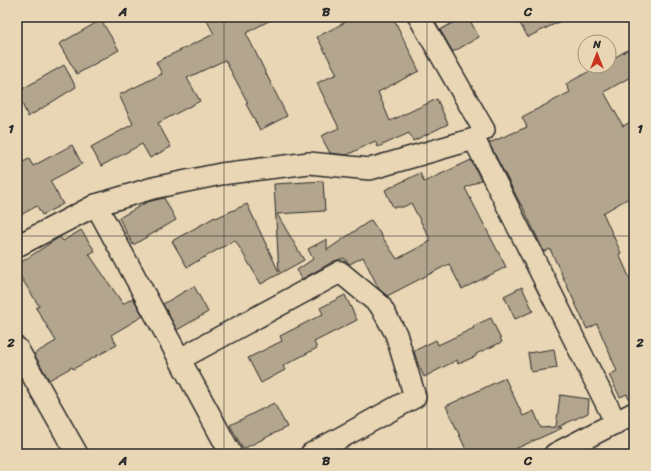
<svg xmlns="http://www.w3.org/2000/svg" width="651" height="471" viewBox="0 0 651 471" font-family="Sriracha,sans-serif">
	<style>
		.building { fill: #b4a68e; stroke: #2b2b2b }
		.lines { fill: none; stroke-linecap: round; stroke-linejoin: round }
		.street-casing { stroke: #2b2b2b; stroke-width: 24 }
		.street { stroke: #e9d6b4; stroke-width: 21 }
		.grid { fill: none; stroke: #2b2b2b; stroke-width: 1; stroke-opacity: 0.55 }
		.neatline { fill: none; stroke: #2b2b2b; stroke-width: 1.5 }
		.grid-label { font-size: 13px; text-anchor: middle; font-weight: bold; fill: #2b2b2b }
	</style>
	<rect width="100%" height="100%" fill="#e9d6b4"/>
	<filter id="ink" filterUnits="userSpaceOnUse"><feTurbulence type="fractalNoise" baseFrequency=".025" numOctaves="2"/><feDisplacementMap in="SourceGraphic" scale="8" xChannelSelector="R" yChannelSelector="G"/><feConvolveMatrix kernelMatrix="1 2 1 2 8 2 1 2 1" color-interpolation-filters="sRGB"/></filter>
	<g filter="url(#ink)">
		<g class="building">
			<polygon points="205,17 276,17 246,33 287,116 260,130 246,104 248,103 225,60 187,78 200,101 158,123 171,147 150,158 142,144 101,166 91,147 133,124 119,95 162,74 156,62 214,34"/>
			<polygon points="355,17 393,17 419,71 378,92 390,121 437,99 448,124 413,141 409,133 378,147 375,141 347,155 330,153 321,136 339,128 317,83 337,74 317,37"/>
			<polygon points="463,17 468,17 479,37 453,52 440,30"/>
			<polygon points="516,17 569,17 528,37"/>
			<polygon points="101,20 119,50 77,74 59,44"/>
			<polygon points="634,46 634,75 604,92 623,126 634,120 634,195 603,213 621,253 619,254 634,288 634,401 630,402 627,394 620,397 609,375 617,371 597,324 587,329 550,249 544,252 522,205 521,205 489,143 527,127 522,117 570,92 566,84 599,66 609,66 609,61"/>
			<polygon points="64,65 76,87 28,117 17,92"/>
			<polygon points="72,145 82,164 50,181 63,204 42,215 37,206 17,217 17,165 29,159 33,166"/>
			<polygon points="471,160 481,180 465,188 506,267 462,289 449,264 387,296 379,289 363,257 350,264 347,262 344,258 334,261 302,279 297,270 313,259 308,249 327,239 327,250 371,220 397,259 431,241 411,203 403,207 393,207 385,190 420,173 424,182"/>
			<polygon points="323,181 325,211 277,214 304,260 261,284 235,240 187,267 172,241 215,217 216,218 247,204 279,272 274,184"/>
			<polygon points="164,198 176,220 133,245 119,218 147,202"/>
			<polygon points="81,230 95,251 89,254 123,304 133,298 143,316 111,335 117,345 73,369 72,367 49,380 34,354 56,341 36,308 39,306 17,271 17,265 58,238 60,237 63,241"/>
			<polygon points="194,286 208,312 177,330 163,304"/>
			<polygon points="522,287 533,311 515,319 504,296"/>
			<polygon points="345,295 357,320 314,342 317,348 283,366 285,370 261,383 248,358 282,341 280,336 323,314 320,308"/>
			<polygon points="491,318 502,342 476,354 476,356 458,364 457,360 424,377 418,364 414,351 436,340 438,345 474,328 473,326"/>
			<polygon points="554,349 557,368 531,372 528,353"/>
			<polygon points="505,378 523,416 534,411 541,428 556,427 560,395 589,399 588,413 558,427 561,427 562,428 504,454 468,454 446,406"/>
			<polygon points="274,403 287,427 243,449 230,425"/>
		</g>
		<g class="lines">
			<g class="street-casing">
				<g id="street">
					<polyline points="419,17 484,130"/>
					<polyline points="96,205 231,454"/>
					<polyline points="17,246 96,205 153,188 221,174 309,163 370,169 474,139 616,423"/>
					<polyline points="17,348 77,454"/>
					<polyline points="180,359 340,272 380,305 396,334 415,397 311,454"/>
					<polyline points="555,454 634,413"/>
				</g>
			</g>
			<use href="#street" class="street"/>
		</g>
	</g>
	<path class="grid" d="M224,17V454M427,17V454M17,236H634"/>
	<rect width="651" height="471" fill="none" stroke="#e9d6b4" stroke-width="44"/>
	<g transform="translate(597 54)"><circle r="19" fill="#e9d6b4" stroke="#9d927d"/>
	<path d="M0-3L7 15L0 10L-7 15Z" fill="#c8321e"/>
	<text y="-6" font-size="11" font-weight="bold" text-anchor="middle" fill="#2b2b2b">N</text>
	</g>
	<rect x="22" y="22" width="607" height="427" class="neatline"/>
	<g class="grid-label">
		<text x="123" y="16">A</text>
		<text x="326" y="16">B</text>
		<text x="528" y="16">C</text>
		<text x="11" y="133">1</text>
		<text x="640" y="133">1</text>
		<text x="11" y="347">2</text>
		<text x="640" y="347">2</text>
		<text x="123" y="465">A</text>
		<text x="326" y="465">B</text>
		<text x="528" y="465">C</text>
	</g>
</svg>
